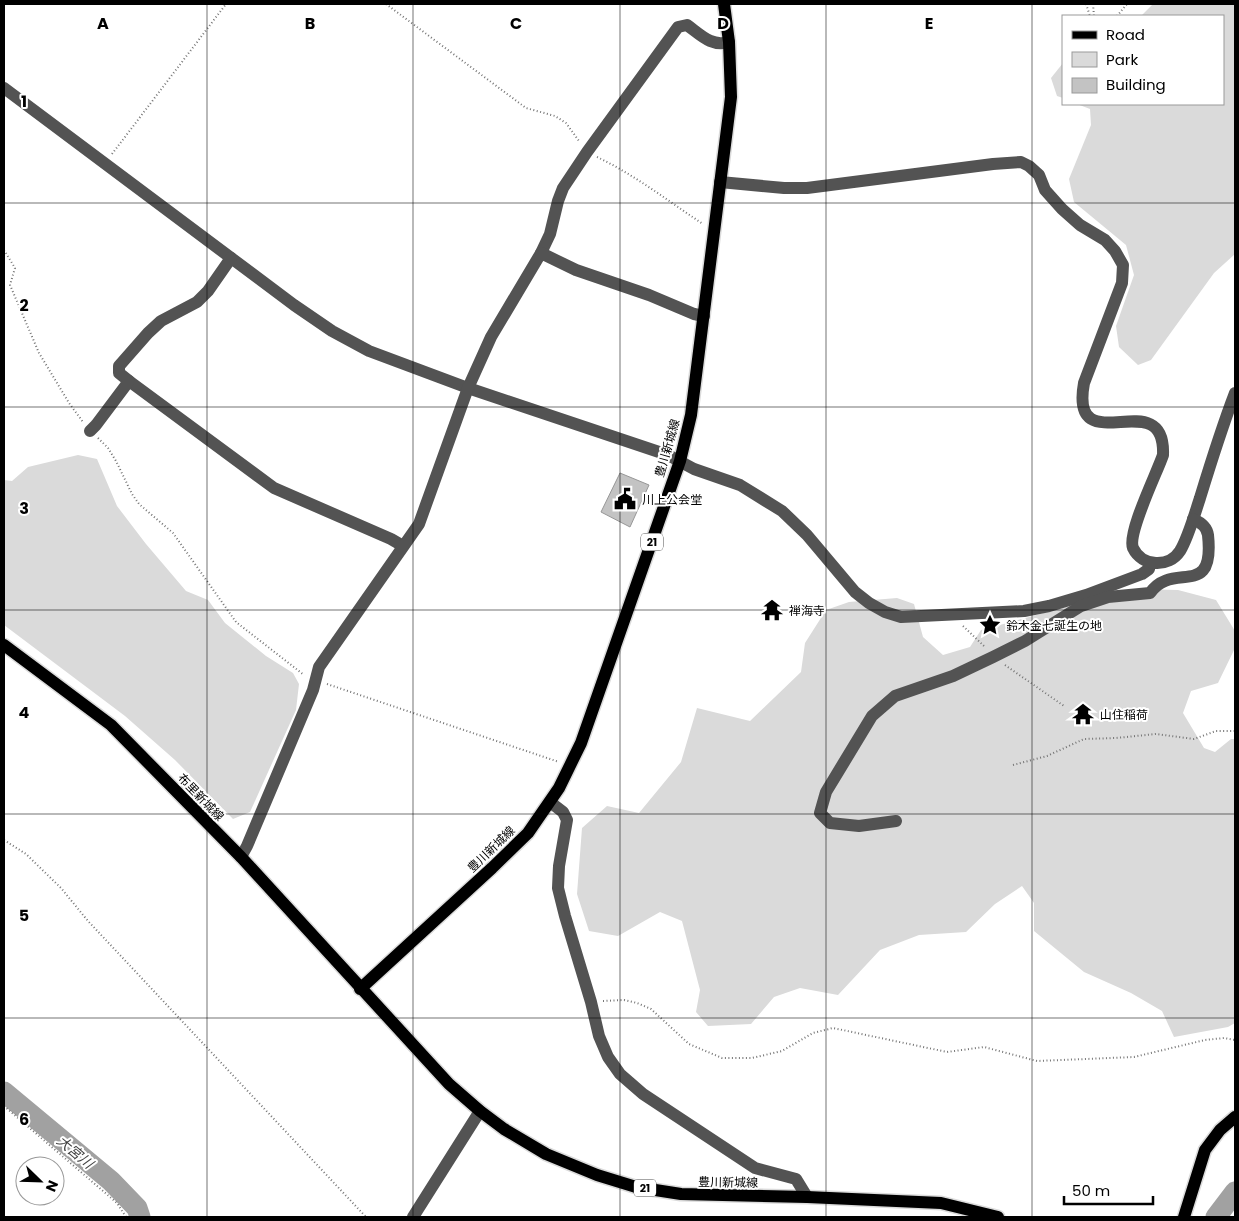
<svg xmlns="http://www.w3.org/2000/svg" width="1239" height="1221" viewBox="0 0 1239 1221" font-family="Poppins,'Noto Sans JP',sans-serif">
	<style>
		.green { fill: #dadada }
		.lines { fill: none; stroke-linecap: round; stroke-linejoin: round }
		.river { stroke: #a1a1a1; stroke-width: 21 }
		.building { fill: #c3c3c3; stroke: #979797 }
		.major-casing { stroke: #dbdbdb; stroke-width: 15 }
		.path { stroke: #757575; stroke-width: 2; stroke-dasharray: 1 2.5; stroke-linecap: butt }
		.minor { stroke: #535353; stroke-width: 12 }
		.major { stroke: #000; stroke-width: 12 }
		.grid { fill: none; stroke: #000; stroke-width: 1; stroke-opacity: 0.55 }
		.labels { text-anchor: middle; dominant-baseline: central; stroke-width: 4; stroke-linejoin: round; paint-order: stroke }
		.shield { fill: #fff; stroke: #4c4c4c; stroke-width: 1 }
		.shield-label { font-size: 11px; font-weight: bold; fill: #000 }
		.street-label { font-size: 12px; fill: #000; stroke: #fff }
		.poi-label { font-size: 12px; fill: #000; stroke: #fff; text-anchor: start }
		.water-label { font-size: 14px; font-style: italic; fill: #424242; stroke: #fff }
		.grid-label { font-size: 16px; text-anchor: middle; font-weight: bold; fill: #000; stroke: #fff; stroke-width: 4; stroke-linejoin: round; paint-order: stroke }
	</style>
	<rect width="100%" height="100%" fill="#fff"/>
	<g class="green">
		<polygon points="1153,4 1235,4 1235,254 1214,273 1151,360 1138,365 1119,347 1116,326 1134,275 1126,245 1074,202 1069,179 1091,125 1090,109 1077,104 1223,104 1223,16 1141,16"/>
		<polygon points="1063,63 1063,98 1057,96 1051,78"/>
		<polygon points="78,455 97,459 117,506 146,544 186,591 208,600 225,623 266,656 293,673 299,684 296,710 250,812 233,819 175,760 125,716 4,625 4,480 12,481 28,467"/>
		<polygon points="1133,589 1178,590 1216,600 1235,631 1235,648 1218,683 1191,691 1183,713 1204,748 1215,752 1231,739 1235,739 1235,1023 1228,1027 1174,1037 1162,1011 1131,993 1084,972 1034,931 1034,903 1022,886 995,904 966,932 919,935 880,950 838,995 800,988 774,997 751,1024 708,1026 696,1012 700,990 682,921 660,912 618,936 589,931 577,894 582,828 607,806 639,813 681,762 697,708 750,721 801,672 805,643 826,610 849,602 897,598 914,604 923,637 943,655 970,647 981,630"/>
	</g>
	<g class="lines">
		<g class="river">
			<polyline points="4,1092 111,1181 137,1208 140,1217"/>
			<polyline points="1216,1217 1235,1192"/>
		</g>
	</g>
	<polygon class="building" points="620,473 649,485 630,527 601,512"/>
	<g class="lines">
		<g class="major-casing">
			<g id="major">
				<polyline points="4,645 111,725 241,857 449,1084 480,1111 504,1129 546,1154 597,1175 636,1187 681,1194 807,1197 941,1203 998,1217"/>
				<polyline points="360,989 492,868 528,833 559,788 581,743 680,461 691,415 731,97 729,42 724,4"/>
				<polyline points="1184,1217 1205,1150 1220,1130 1235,1117"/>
			</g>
		</g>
		<g class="path">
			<polyline points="386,4 526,108 555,116 566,123 579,141"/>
			<polyline points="1086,4 1090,16"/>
			<polyline points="1093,4 1094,16"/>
			<polyline points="1117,16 1127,4"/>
			<polyline points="112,154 226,4"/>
			<path d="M597,157C635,175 668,201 703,224"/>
			<polyline points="4,250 15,268 10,285 39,353 69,403 83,422"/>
			<polyline points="98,438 108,448 116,461 132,494 139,504 173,533 236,622 304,675"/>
			<polyline points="963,626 985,647"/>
			<polyline points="1005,665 1064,706"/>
			<polyline points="327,684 559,762"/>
			<polyline points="1013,765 1047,756 1084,739 1116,738 1156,734 1194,739 1216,731 1235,731"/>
			<polyline points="4,840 26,854 61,888 88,921 366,1217"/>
			<polyline points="603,1001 624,1000 637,1003 651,1009 689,1044 722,1058 752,1058 782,1051 813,1033 833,1028 947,1052 984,1047 1037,1061 1134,1057 1205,1040 1224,1038 1235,1040"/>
			<polyline points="4,1106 117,1203 126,1217"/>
		</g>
		<g class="minor">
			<polyline points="4,88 294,305 332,331 369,351 468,388 668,455 694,469 740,485 782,511 807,535 855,592 869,603 885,612 901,617 1024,611 1049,606 1086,595 1142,574 1149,569 1150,563"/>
			<path d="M720,182L784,188H807L993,164L1021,162L1029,166L1039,175L1045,190L1062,209L1080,225L1105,240L1115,251L1123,265L1122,283L1084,383C1069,465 1166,381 1163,455C1157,473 1127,533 1133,548C1142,567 1169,568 1180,551C1188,538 1195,513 1200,498C1211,462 1222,427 1235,393"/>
			<path d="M541,253L550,234L558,201L563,188L587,152L678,27L687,25C701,35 711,47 729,42"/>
			<polyline points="129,381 274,488 391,539 403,546"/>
			<polyline points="90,431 96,425 129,381 119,373 119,366 148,333 161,321 197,302 208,291 231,258"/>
			<polyline points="550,802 563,812 567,820 559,866 558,888 565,916 591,1002 599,1036 608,1057 620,1074 643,1094 755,1168 796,1179 807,1197"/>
			<path d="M896,821L859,826L830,823L820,813L826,792L872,716L895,696L953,676L993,657L1025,641L1081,606L1108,597L1150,593C1173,560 1215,601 1208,535C1207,527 1200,522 1193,519"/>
			<polyline points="241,857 247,846 313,690 319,667 419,524 468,388 491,337 541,253 576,270 649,295 694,314 704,316"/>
			<polyline points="413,1217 480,1111"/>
		</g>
		<use href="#major" class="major"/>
	</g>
	<path class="grid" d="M207,4V1217M413,4V1217M620,4V1217M826,4V1217M1032,4V1217M4,203H1235M4,407H1235M4,610H1235M4,814H1235M4,1018H1235"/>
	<defs>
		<g id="civic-bare" transform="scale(1.725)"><path d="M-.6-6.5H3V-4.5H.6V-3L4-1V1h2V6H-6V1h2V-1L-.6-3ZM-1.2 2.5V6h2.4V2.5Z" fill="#000" stroke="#fff" stroke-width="2.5" paint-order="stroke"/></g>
		<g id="temple-bare" transform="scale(1.725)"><path d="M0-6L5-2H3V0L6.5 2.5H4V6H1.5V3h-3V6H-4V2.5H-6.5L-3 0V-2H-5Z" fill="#000" stroke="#fff" stroke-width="2.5" paint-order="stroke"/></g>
		<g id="sight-bare" transform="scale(1.725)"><path d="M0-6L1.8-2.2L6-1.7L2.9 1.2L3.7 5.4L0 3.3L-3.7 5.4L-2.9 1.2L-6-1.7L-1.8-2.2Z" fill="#000" stroke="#fff" stroke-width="2.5" paint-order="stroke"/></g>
	</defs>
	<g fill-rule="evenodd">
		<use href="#civic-bare" x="625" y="499"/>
		<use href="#temple-bare" x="772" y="610"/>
		<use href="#sight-bare" x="990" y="625"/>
		<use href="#temple-bare" x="1083" y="714"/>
	</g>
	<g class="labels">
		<g class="shield">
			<rect x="641" y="533.5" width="22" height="17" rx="4"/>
			<rect x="634" y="1179.5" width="22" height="17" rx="4"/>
		</g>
		<g class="shield-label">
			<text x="652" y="542">21</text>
			<text x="645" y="1188">21</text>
		</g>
		<g class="street-label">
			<text transform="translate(667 448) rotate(-74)">豊川新城線</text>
			<text transform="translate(201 797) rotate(46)">布里新城線</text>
			<text transform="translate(491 849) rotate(-44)">豊川新城線</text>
			<text transform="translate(728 1182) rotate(1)">豊川新城線</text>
		</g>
		<g class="poi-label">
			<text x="642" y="499">川上公会堂</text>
			<text x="789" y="610">禅海寺</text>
			<text x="1006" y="625">鈴木金七誕生の地</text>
			<text x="1100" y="714">山住稲荷</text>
		</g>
		<g class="water-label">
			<text transform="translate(75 1152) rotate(40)">大宮川</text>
		</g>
	</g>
	<g class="grid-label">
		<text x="103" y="29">A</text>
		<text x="310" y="29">B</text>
		<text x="516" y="29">C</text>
		<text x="723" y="29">D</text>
		<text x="929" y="29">E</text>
		<text x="24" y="107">1</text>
		<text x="24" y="311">2</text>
		<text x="24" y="514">3</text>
		<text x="24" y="718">4</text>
		<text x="24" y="921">5</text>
		<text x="24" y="1125">6</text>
	</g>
	<rect width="1239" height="1221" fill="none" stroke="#000000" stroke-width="10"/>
	<rect x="1062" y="15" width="162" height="90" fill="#ffffff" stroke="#999999"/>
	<rect x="1072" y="31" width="25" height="8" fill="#000000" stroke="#999999"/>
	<text x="1106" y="40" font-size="15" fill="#000000">Road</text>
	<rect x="1072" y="52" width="25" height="15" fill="#dadada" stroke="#999999"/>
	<text x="1106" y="65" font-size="15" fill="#000000">Park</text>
	<rect x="1072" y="78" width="25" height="15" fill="#c3c3c3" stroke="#999999"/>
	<text x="1106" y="90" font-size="15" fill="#000000">Building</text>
	<g transform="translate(40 1181) rotate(113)"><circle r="24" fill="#ffffff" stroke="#999999"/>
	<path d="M0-4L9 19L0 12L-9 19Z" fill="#000000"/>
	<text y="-8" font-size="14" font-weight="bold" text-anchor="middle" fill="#000000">N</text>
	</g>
	<path d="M1064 1196v8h89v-8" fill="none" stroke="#000000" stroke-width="2.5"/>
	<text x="1072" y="1196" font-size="15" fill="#000000" stroke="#ffffff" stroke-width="4" paint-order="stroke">50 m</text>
</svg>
